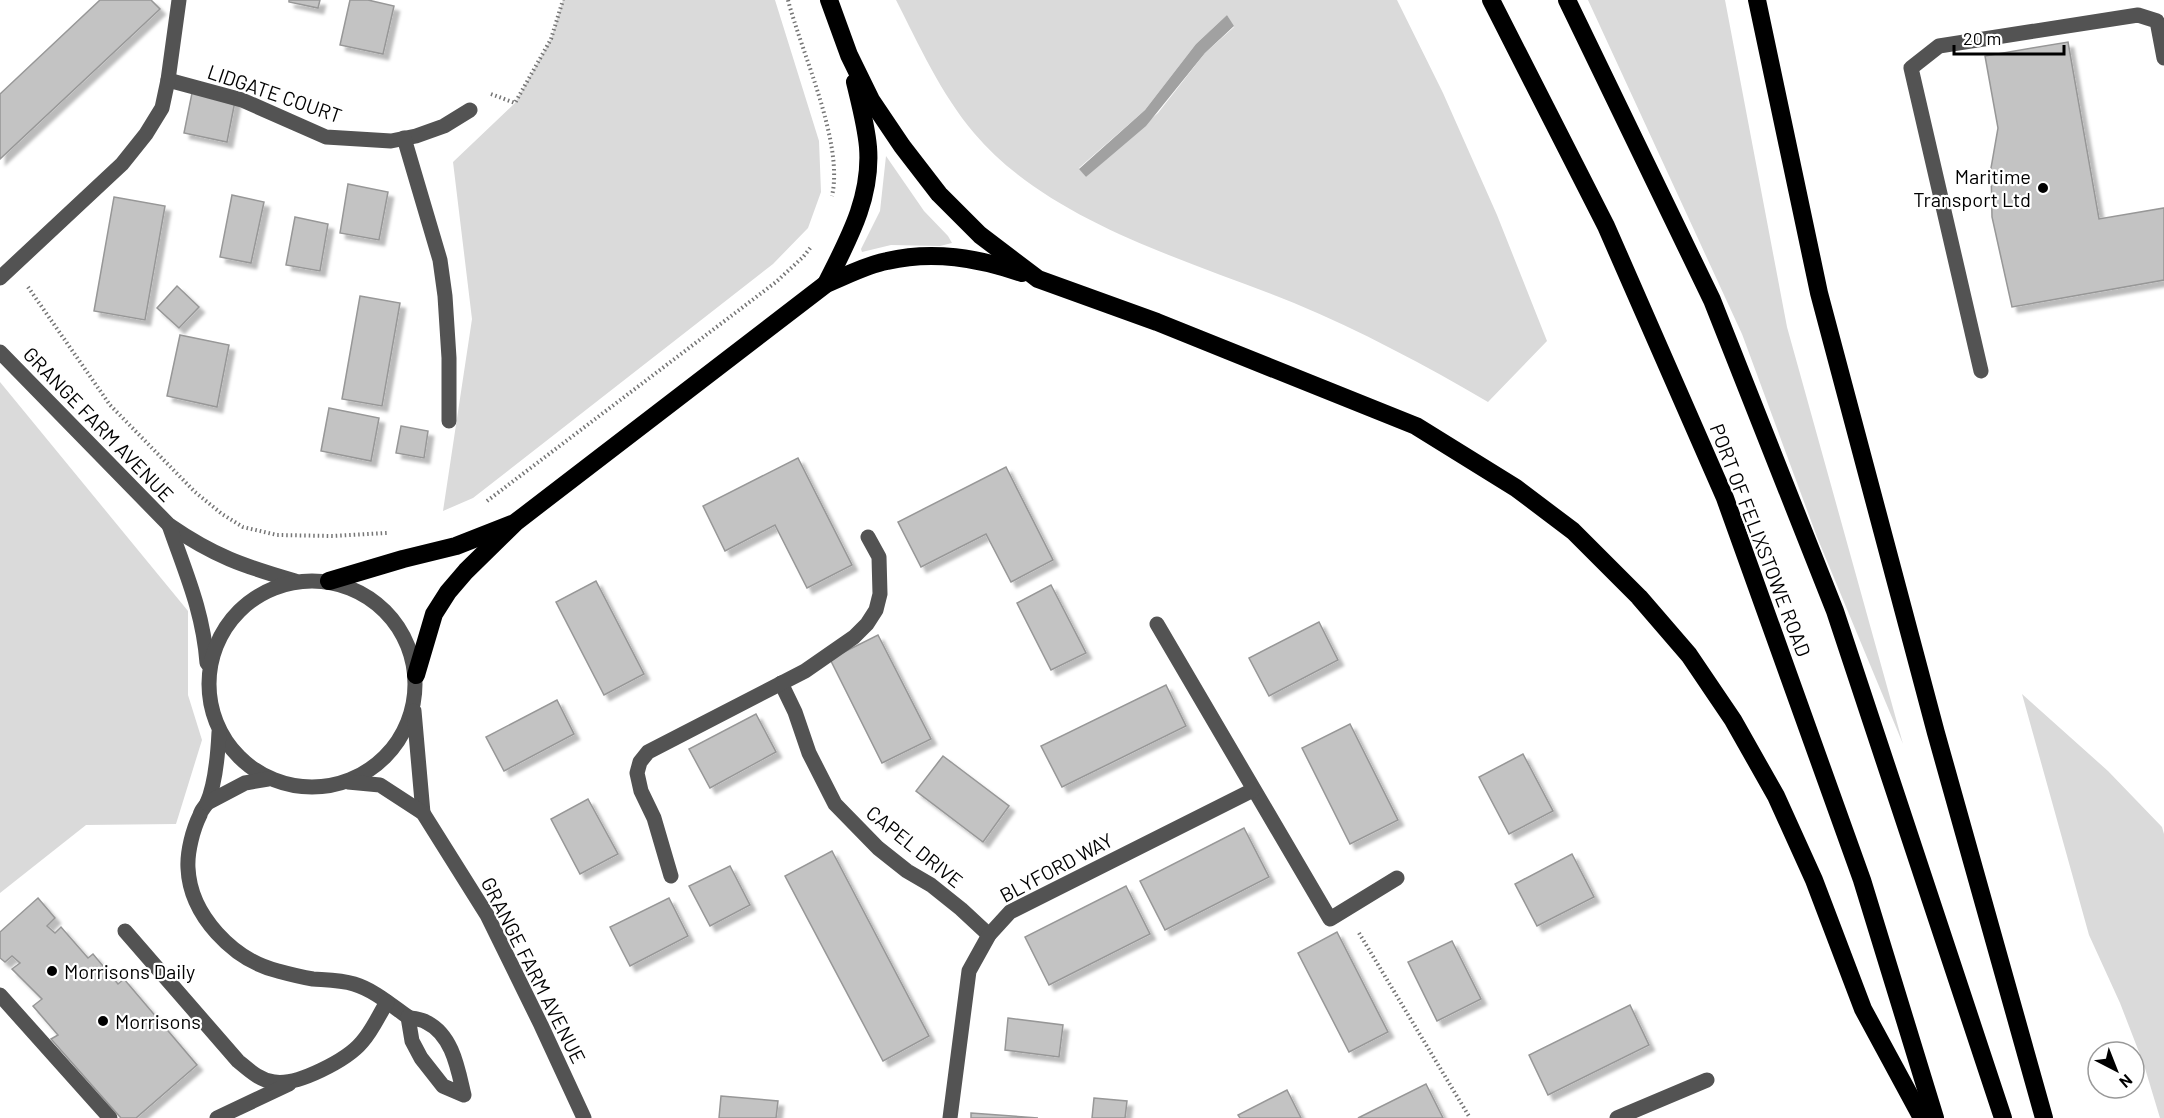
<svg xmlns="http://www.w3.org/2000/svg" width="2164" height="1118" viewBox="0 0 2164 1118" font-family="Barlow,sans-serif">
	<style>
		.green { fill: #dadada; fill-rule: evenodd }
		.water { fill: #a1a1a1 }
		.building { fill: #c3c3c3; stroke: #979797; stroke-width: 1.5; filter: url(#shadow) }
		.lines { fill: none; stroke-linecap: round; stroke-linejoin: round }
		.path { stroke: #757575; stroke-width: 4; stroke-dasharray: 1.5 3; stroke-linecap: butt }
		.minor { stroke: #535353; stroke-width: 15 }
		.highway { stroke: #000; stroke-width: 18 }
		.poi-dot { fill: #000; stroke: #fff; stroke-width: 2 }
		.labels { text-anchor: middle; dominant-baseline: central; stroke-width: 4.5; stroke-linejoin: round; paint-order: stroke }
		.street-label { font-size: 20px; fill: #000; stroke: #fff }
		.poi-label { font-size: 20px; fill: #000; stroke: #fff; text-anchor: start }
	</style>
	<defs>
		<filter id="shadow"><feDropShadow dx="5.5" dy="5.5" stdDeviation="1.5" flood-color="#0004"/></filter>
	</defs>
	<rect width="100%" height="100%" fill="#fff"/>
	<g class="green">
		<polygon points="563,0 775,0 819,141 821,192 808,228 773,264 473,498 443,511 472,319 453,162 515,103 551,39"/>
		<path d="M896,0H1397L1443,93L1497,215L1547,341L1488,402C1425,365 1361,331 1294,303C1188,260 1050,223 974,133C941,94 919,45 896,0ZM1227,15L1234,27L1205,53L1158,113L1086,177L1079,168L1145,110L1196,44Z"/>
		<polygon points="1588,0 1725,0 1787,327 1903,744 1817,537 1742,334"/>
		<polygon points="886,156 924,211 948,236 952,243 940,246 891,245 862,252 861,249 880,211"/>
		<polygon points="0,382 188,611 188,695 202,740 176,824 86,825 0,893"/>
		<polygon points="2022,694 2108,771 2162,827 2164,834 2164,1118 2160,1118 2144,1065 2120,1003 2089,935"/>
	</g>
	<polygon class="water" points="1227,15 1234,26 1205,53 1146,126 1086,177 1079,169 1145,110 1196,44"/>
	<g class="building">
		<polygon points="100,0 151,0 160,9 0,159 0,94"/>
		<polygon points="289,0 320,0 318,8 289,2"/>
		<polygon points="350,0 368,0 394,6 383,54 340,45"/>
		<polygon points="2068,42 2099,219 2164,208 2164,280 2012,307 1992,217 1991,168 1998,128 1985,56"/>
		<polygon points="193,88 236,96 227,142 184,133"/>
		<polygon points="348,184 388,192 379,240 340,233"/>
		<polygon points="232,195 264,202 251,263 220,257"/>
		<polygon points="114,197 165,206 145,320 94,311"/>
		<polygon points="295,217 328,224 320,271 286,265"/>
		<polygon points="177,286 199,307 179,328 157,308"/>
		<polygon points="360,296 400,303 382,406 342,399"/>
		<polygon points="180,335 229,345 217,407 167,396"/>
		<polygon points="329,408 379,418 371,461 321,451"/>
		<polygon points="401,426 428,431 424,458 396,453"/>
		<polygon points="798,458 852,565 807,588 775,525 725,551 703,506"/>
		<polygon points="1006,467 1053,560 1011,582 986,534 921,567 898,522"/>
		<polygon points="596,581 644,674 604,695 556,602"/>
		<polygon points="1051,585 1086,653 1051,670 1017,603"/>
		<polygon points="1319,622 1338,660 1269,696 1249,658"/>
		<polygon points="878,635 931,739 882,763 830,659"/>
		<polygon points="1166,685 1186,726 1062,787 1041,746"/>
		<polygon points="557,700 574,734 504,771 486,737"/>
		<polygon points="756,714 776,752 710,788 689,749"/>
		<polygon points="1350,724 1398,820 1350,844 1302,748"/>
		<polygon points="1523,754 1553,811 1509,834 1479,777"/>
		<polygon points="943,756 1009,806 983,842 916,791"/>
		<polygon points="588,799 618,854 580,874 551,819"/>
		<polygon points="1244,828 1269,877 1165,930 1140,881"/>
		<polygon points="832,851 929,1036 883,1061 785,876"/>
		<polygon points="1572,854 1594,897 1537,926 1515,884"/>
		<polygon points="730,866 750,905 710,926 689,886"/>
		<polygon points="1126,886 1150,934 1049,985 1025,937"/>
		<polygon points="38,898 55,918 47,926 55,933 61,927 88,958 93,954 118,984 124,979 197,1065 136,1118 121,1118 51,1039 58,1035 33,1006 42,999 12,969 20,963 12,956 5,962 0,958 0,932"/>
		<polygon points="669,898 688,936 630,966 610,927"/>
		<polygon points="1337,932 1388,1032 1349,1052 1298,953"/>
		<polygon points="1452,941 1481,999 1437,1021 1408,962"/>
		<polygon points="1630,1005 1649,1045 1548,1095 1529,1055"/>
		<polygon points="1008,1018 1063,1025 1059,1057 1005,1050"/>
		<polygon points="1426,1084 1443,1118 1358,1118"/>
		<polygon points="1287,1090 1301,1118 1240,1118 1238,1115"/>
		<polygon points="721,1096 778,1101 776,1118 719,1118"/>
		<polygon points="1094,1098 1127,1101 1125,1118 1092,1118"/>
		<polygon points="971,1113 1038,1118 971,1118"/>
	</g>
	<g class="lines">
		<g class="path">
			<path d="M788,0C802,54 844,143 832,196"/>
			<polyline points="491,94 515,103 551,39 563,0"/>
			<polyline points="28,287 110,405 195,492 222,514 243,527 277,535 333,536 387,533"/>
			<polyline points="487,501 776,282 803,257 811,247"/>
			<polyline points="1359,933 1470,1118"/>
		</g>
		<g class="minor">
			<polyline points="168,80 242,100 326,137 391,141 416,136 444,126 470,110"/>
			<polyline points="404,138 440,260 445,296 449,358 449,421"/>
			<polyline points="0,278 122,164 146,134 162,108 168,80 179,0"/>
			<path d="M0,352L169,525C214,556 243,566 295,581"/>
			<polyline points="1981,371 1911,68 1939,46 2138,15 2157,21 2164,58"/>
			<path d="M169,525C186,574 203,611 207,663"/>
			<circle cx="312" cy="684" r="103"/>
			<polyline points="1157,624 1330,919 1397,878"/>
			<polyline points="781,683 795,712 809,753 835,804 878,848 907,871 931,885 961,909 989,935"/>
			<polyline points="414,711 423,813"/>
			<path d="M219,732C218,752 215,785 207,803C205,807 201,810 200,815C193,829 187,852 188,868C190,915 233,960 278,971C289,974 301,977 313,979C327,980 341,980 354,984C374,990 391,1005 408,1017"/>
			<polyline points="348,782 380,785 423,813 487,915 541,1025 584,1118"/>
			<polyline points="207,803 245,783 268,779"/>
			<polyline points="671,876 654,818 641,791 637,773 640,762 648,752 805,671 854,637 867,624 876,610 880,594 879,557 868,537"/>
			<path d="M125,931L238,1061C249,1070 259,1080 274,1082C297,1086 347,1060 362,1042C372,1031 379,1015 387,1002"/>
			<polyline points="0,995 110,1118"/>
			<path d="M408,1017C414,1019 421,1019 426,1022C453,1035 458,1070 464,1095L443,1086L421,1058L412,1041Z"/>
			<polyline points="217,1118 289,1084"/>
			<polyline points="950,1118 969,971 989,935 1010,912 1253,790"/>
			<polyline points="1617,1118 1707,1080"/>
		</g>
		<g class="highway">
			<polyline points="829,0 849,55 871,100 902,146 939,194 980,235 1038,279 1157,322 1416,426 1516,488 1573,531 1639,597 1689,655 1733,720 1776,796 1814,880 1863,1009 1922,1118"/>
			<polyline points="1491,0 1606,226 1725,498 1862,880 1935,1118"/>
			<polyline points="1567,0 1712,300 1835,611 2003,1118"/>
			<polyline points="1757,0 1819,293 1936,733 2044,1118"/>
			<path d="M826,284C848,240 872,198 868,147C866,125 860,103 855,82"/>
			<polyline points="329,581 403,559 456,546 512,524"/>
			<path d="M416,675L434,614L448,592L466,571L516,522L826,284C846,276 866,265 887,261C933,250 978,258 1022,273"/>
		</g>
	</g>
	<g class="poi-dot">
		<circle cx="2043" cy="188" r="6"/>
		<circle cx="52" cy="971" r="6"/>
		<circle cx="103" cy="1021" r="6"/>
	</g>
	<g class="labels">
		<g class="street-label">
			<text transform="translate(275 93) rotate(19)">LIDGATE COURT</text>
			<text transform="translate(99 424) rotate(46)">GRANGE FARM AVENUE</text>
			<text transform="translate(1761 540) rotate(69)">PORT OF FELIXSTOWE ROAD</text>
			<text transform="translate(915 846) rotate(39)">CAPEL DRIVE</text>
			<text transform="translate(1056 867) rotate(-28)">BLYFORD WAY</text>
			<text transform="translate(534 970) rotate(63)">GRANGE FARM AVENUE</text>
		</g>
		<g class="poi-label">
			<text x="2031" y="176" text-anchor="end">Maritime<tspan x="2031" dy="23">Transport Ltd</tspan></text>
			<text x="64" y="971">Morrisons Daily</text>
			<text x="115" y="1021">Morrisons</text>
		</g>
	</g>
	<g transform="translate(2116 1070) rotate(138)"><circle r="28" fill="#ffffff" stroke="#999999" stroke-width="1.5"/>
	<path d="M0-4.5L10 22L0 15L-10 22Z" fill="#000000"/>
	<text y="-9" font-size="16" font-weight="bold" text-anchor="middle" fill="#000000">N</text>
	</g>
	<path d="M1954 45v9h110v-9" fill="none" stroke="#000000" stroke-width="3"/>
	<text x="1963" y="45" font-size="18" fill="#000000" stroke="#ffffff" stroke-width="4.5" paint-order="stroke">20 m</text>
</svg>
